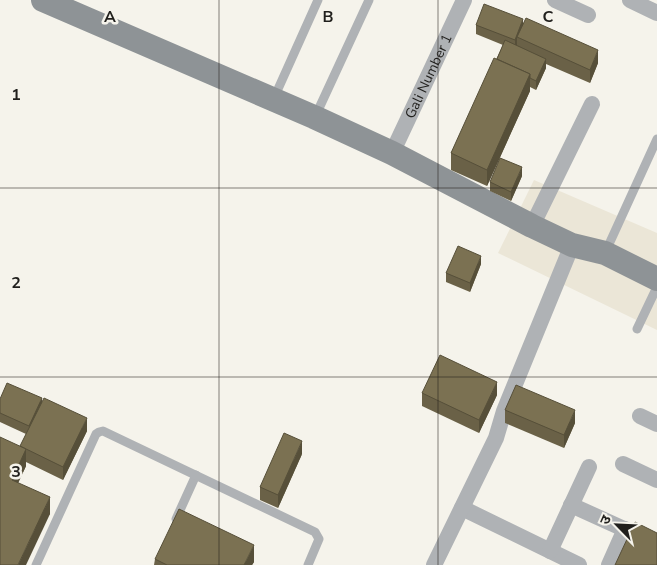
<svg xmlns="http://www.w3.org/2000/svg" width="657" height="565" viewBox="0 0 657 565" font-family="'Nunito Sans','Noto Sans Devanagari',sans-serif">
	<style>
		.built { fill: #ebe6d7 }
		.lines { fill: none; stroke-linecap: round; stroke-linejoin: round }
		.lane { stroke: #afb2b5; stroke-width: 9 }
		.street { stroke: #afb2b5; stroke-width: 16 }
		.secondary { stroke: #8e9396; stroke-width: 24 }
		.wall { fill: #6a6147 }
		.shaded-wall { fill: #564f39 }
		.building { fill: #7b7152; stroke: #564f39 }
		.grid { fill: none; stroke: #201f1c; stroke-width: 1; stroke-opacity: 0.55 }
		.labels { text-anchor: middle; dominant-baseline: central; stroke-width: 5; stroke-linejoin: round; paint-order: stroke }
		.street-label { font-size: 14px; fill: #201f1c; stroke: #f5f3eb }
		.grid-label { font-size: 16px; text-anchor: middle; font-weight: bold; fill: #201f1c; stroke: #f5f3eb; stroke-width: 5; stroke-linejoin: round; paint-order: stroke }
	</style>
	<rect width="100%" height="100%" fill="#f5f3eb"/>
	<polygon class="built" points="534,180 657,233 657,330 498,253"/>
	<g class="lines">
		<g class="lane">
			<polyline points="274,98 318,0"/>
			<polyline points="315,117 369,0"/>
			<polyline points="605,253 657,139"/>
			<polyline points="637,329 657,287"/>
			<polyline points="176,519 196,475"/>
			<polyline points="36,565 96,434 99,432 103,431 315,532 319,539 308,565"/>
		</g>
		<g class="street">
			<polyline points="555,0 588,15"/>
			<polyline points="630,0 657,13"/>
			<path id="s1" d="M392,153L464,0"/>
			<polyline points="532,226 592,104"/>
			<polyline points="640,416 657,424"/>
			<polyline points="623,464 657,480"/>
			<polyline points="571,505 657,544"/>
			<polyline points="462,508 579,565"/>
			<polyline points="550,551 589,467"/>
			<polyline points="434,565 496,438 504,411 572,245"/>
			<polyline points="609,565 625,529"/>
		</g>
		<polyline class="secondary" points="43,0 314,117 392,153 532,226 572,245 605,253 657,279"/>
	</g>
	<g class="wall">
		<polygon points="523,23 598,63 590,83 546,64 546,68 536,90 530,87 530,91 487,186 451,170 451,153 503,45 476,34 476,25"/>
		<polygon points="522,176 511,201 490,191 490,182"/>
		<polygon points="481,264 470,292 446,282 446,273"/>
		<polygon points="422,393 497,395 479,433 422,406"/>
		<polygon points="0,399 42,402 87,431 63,480 26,462 26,466 18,483 50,514 0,565 20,447 26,434 0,422"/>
		<polygon points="505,410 575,423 564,448 505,423"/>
		<polygon points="302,454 278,508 260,500 260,487"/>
		<polygon points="155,559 254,562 252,565 154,565"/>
	</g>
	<g class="shaded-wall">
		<polygon points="523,19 523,28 517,37 517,45 515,49 515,40"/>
		<polygon points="598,50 598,63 590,83 590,70"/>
		<polygon points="546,59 546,68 536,90 536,81"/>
		<polygon points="530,74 530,91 487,186 487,170"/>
		<polygon points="522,167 522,176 511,201 511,192"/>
		<polygon points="481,256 481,264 470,292 470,283"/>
		<polygon points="497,382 497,395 479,433 479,420"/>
		<polygon points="42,398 42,407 29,435 29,426"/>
		<polygon points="575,410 575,423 564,448 564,435"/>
		<polygon points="87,418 87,431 63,480 63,467"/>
		<polygon points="302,441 302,454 278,508 278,495"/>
		<polygon points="26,449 26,466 12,496 12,480"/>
		<polygon points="50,497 50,514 26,565 18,565"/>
		<polygon points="254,545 254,562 252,565 244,565"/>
	</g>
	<g class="building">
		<polygon points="484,4 523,19 515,40 476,25"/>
		<polygon points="526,18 598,50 590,70 517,37"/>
		<polygon points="505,40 546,59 536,81 530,78 530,74 497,59"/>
		<polygon points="494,58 530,74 487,170 451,153"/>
		<polygon points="500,158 522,167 511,192 490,182"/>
		<polygon points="458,246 481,256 470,283 446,273"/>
		<polygon points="440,355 497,382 479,420 422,393"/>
		<polygon points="7,383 42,398 29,426 0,413 0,399"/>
		<polygon points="516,385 575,410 564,435 505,410"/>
		<polygon points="44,398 87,418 63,467 20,446"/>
		<polygon points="284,433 302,441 278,495 260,487"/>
		<polygon points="0,437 26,449 12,480 50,497 18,565 0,565"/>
		<polygon points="179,509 254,545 244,565 167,565 155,559"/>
		<polygon points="635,522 657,533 657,565 615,565"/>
	</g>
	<path class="grid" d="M219,0V565M438,0V565M0,188H657M0,377H657"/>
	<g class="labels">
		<g class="street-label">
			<text stroke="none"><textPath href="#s1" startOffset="85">Gali Number 1</textPath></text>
		</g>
	</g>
	<g class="grid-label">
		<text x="110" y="22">A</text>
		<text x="328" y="22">B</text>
		<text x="548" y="22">C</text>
		<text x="16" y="100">1</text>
		<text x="16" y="288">2</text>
		<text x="16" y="477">3</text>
	</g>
	<g transform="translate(617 525) rotate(294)" stroke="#f5f3eb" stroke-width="4" paint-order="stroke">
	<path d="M0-4L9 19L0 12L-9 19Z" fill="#201f1c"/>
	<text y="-8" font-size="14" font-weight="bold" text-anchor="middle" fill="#201f1c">उ</text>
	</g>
</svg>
